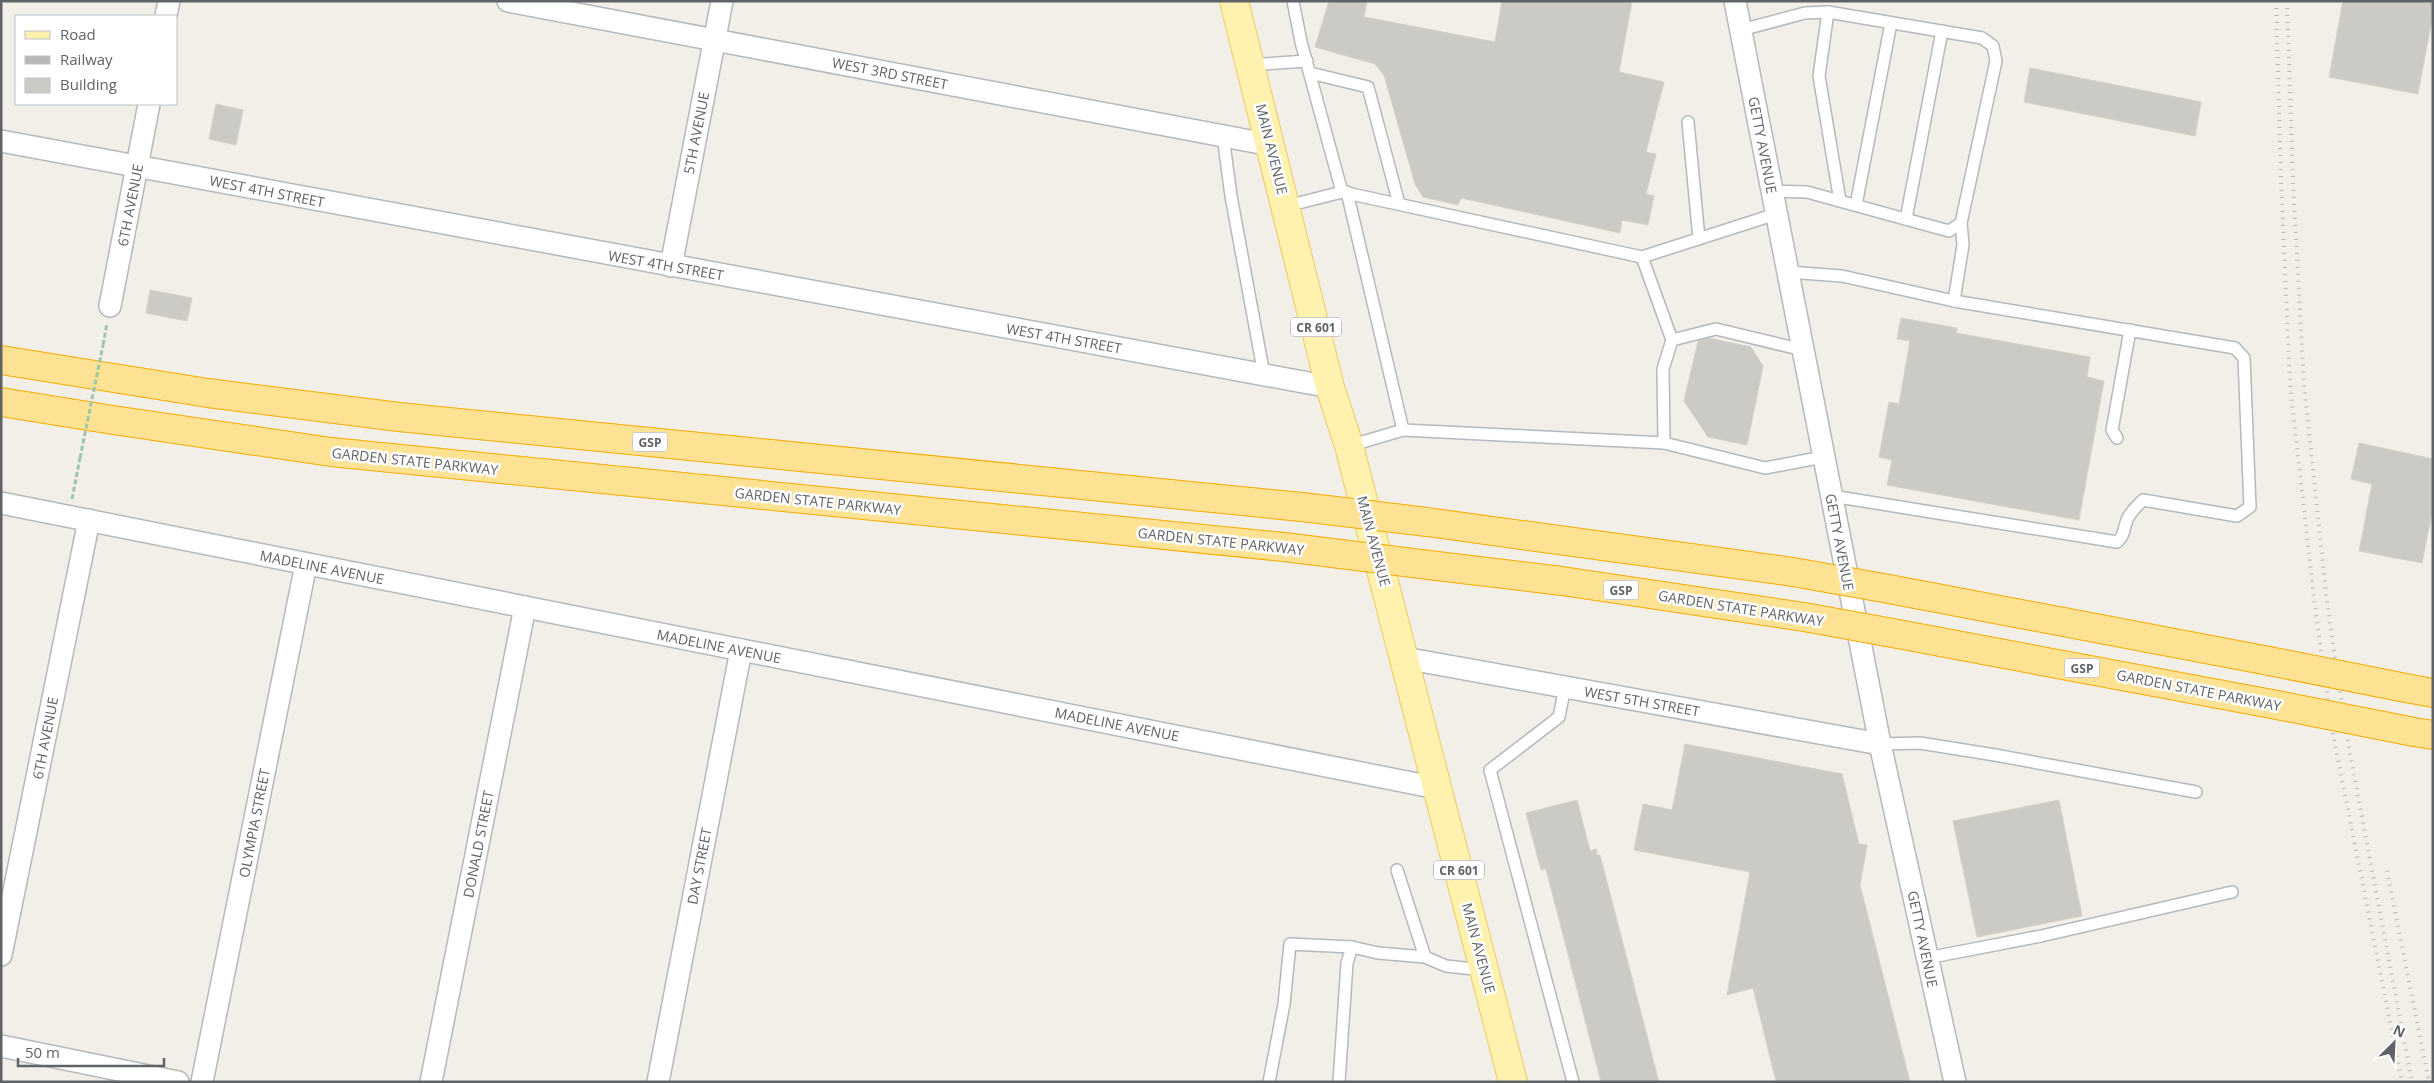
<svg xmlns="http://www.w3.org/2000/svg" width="2434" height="1083" viewBox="0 0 2434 1083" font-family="'Open Sans',sans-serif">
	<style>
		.building { fill: #cccac5; stroke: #d6d1c6 }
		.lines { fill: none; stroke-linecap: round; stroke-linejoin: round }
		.service-casing { stroke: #b5b8bc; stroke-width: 14 }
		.minor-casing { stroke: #b5b8bc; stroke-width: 24 }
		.primary-casing { stroke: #f2c960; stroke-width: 30 }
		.motorway-casing { stroke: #f9ab00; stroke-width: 30 }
		.path { stroke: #9cc7a9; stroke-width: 3; stroke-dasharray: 5 2.5; stroke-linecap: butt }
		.service { stroke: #fff; stroke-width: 11 }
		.minor { stroke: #fff; stroke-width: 21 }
		.primary { stroke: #fff2af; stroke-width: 28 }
		.motorway { stroke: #fde293; stroke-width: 28 }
		.rail { stroke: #b6b7b8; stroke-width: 4; stroke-dasharray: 1 6; stroke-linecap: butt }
		.motorway-bridge-casing { stroke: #f9ab00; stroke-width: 30; stroke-linecap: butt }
		.path-bridge { stroke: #9cc7a9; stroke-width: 3; stroke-dasharray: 5 2.5; stroke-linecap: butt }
		.motorway-bridge { stroke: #fde293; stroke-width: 28 }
		.labels { text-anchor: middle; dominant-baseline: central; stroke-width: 5; stroke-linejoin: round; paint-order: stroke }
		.shield { fill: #fff; stroke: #8f9295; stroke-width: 1 }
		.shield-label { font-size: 12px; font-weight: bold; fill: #5f6368 }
		.street-label { font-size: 14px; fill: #5f6368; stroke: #fff }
	</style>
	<rect width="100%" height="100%" fill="#f1efe8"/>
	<g class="building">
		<polygon points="1329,1 1367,1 1364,17 1495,42 1502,1 1632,1 1619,72 1664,82 1646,152 1656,154 1646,194 1654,196 1648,225 1622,220 1620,233 1461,198 1458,205 1423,197 1415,184 1384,75 1375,64 1315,47"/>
		<polygon points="2343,1 2433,1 2433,14 2418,94 2329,77"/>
		<polygon points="2030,68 2201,102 2195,136 2024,102"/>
		<polygon points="216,104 243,110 236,145 209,139"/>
		<polygon points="150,290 192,298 187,321 146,313"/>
		<polygon points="1901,318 1957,328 1956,333 2090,357 2087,377 2104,381 2079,520 1887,485 1892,460 1879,457 1889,402 1899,404 1910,341 1897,339"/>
		<polygon points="1709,338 1751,347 1763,366 1747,445 1708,437 1684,401 1698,341"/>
		<polygon points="2359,443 2433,459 2433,508 2422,563 2359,551 2372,484 2351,479"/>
		<polygon points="1685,744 1842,774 1859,844 1867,845 1860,885 1910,1082 1776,1082 1753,988 1727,995 1750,872 1634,850 1643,804 1672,810"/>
		<polygon points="1577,800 1590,851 1596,849 1597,855 1600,855 1659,1082 1601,1082 1546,869 1541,870 1526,813"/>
		<polygon points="2059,800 2082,916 1977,937 1953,821"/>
	</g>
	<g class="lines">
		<g class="service-casing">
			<g id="service">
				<polyline points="1293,1 1301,42 1342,192"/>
				<polyline points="1828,12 1819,76 1840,201"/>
				<polyline points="1741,30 1805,13 1828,12 1982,38 1993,46 1996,61 1961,223 1949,231 1807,192 1772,191"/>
				<polyline points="1250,65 1307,61"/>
				<polyline points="1310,73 1368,87 1399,204"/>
				<polyline points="1688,122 1699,239"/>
				<polyline points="1223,136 1231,196 1264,375"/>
				<polyline points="1347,192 1403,430 1664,443 1765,468 1823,457"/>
				<polyline points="1856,205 1891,23"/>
				<polyline points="1287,206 1342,192 1642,257 1776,214"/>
				<polyline points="1906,219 1942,31"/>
				<polyline points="1642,257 1672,340"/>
				<polyline points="1788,272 1842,276 1954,301"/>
				<polyline points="2117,438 2112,430 2130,330"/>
				<polyline points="1664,443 1663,369 1672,340 1716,329 1803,350"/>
				<polyline points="1349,446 1403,430"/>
				<path d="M1832,496L2117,542C2125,535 2123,530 2127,520C2130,512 2137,506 2143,500L2237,516L2250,507L2244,358L2235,348L1954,301L1963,245L1961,223"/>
				<polyline points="1565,687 1559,717 1490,770 1573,1082"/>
				<polyline points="1880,744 1920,743 1995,755 2196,792"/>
				<polyline points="1397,870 1425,957 1446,966 1483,970"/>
				<polyline points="1352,947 1378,953 1425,957"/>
				<polyline points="1927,958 2041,936 2232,892"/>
				<polyline points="1269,1082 1284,1004 1290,944 1352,947 1347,963 1339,1082"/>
			</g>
		</g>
		<g class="minor-casing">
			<g id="minor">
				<polyline points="508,1 1271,145"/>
				<polyline points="1735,1 1880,744 1955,1082"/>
				<polyline points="166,16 169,1"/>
				<polyline points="1,141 1330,387"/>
				<polyline points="671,266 722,1"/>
				<polyline points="110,306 149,104"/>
				<polyline points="1,503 1437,788"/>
				<polyline points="1404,658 1880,744"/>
				<polyline points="1,955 89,520"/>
				<polyline points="1,1046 178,1082"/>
				<polyline points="202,1082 306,564"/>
				<polyline points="431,1082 525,607"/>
				<polyline points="658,1082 741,650"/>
			</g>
		</g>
		<g class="primary-casing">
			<polyline id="primary" points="1234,1 1330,387 1349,446 1513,1082"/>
		</g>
		<g class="motorway-casing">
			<g id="motorway">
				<polyline points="1,360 208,393 399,417 1302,507"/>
				<polyline points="1,402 113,420 331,452 1284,547"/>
				<polyline points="1427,522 1793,572"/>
				<polyline points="1437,566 1562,581 1804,617"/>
				<polyline points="1889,589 2269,661"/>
				<polyline points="1887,632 2277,705"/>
				<polyline points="2406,688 2433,693"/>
				<polyline points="2414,732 2433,735"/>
			</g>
		</g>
		<g class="path">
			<polyline points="103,345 107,324"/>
			<polyline points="72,499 80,458"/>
		</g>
		<use href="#service" class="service"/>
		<use href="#minor" class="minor"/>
		<use href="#primary" class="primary"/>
		<use href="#motorway" class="motorway"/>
		<g class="rail">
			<polyline points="2276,1 2281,180 2290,385 2315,607 2332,729 2402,1082"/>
			<polyline points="2287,1 2293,182 2304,384 2327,603 2346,732 2412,1082"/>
			<polyline points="2387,871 2429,1082"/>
		</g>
		<g class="motorway-bridge-casing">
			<g id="motorway-bridge">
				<polyline points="1302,507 1427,522"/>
				<polyline points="1284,547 1437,566"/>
				<polyline points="1793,572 1889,589"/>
				<polyline points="1804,617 1887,632"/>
				<polyline points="2269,661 2406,688"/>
				<polyline points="2277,705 2414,732"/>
			</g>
		</g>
		<polyline class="path-bridge" points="80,458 103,345"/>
		<use href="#motorway-bridge" class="motorway-bridge"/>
	</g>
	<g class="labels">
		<g class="shield">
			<rect x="1291" y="317.5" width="50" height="19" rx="4"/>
			<rect x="632.5" y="432.5" width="35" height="19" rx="4"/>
			<rect x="1603.5" y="580.5" width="35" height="19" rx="4"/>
			<rect x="2064.5" y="658.5" width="35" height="19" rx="4"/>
			<rect x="1434" y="860.5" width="50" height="19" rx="4"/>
		</g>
		<g class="shield-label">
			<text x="1316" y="327">CR 601</text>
			<text x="650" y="442">GSP</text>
			<text x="1621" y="590">GSP</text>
			<text x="2082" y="668">GSP</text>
			<text x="1459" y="870">CR 601</text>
		</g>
		<g class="street-label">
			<text transform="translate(890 73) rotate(11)">WEST 3RD STREET</text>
			<text transform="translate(696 133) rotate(-79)">5TH AVENUE</text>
			<text transform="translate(1763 145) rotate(79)">GETTY AVENUE</text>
			<text transform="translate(1272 149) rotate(76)">MAIN AVENUE</text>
			<text transform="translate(267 191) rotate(11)">WEST 4TH STREET</text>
			<text transform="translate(130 205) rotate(-79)">6TH AVENUE</text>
			<text transform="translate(666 265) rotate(10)">WEST 4TH STREET</text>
			<text transform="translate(1064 338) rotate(10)">WEST 4TH STREET</text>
			<text transform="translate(415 461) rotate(6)">GARDEN STATE PARKWAY</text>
			<text transform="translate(818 501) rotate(6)">GARDEN STATE PARKWAY</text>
			<text transform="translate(1221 541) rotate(6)">GARDEN STATE PARKWAY</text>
			<text transform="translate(1374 541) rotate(75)">MAIN AVENUE</text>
			<text transform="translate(1840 542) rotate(79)">GETTY AVENUE</text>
			<text transform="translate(322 567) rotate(11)">MADELINE AVENUE</text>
			<text transform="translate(1741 608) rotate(9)">GARDEN STATE PARKWAY</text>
			<text transform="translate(719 646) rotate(11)">MADELINE AVENUE</text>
			<text transform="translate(2199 690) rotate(11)">GARDEN STATE PARKWAY</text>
			<text transform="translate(1642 701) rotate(10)">WEST 5TH STREET</text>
			<text transform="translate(1117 724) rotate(11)">MADELINE AVENUE</text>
			<text transform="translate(45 738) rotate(-79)">6TH AVENUE</text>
			<text transform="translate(254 823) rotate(-79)">OLYMPIA STREET</text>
			<text transform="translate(478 844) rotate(-79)">DONALD STREET</text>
			<text transform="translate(699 866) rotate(-79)">DAY STREET</text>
			<text transform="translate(1923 939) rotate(78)">GETTY AVENUE</text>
			<text transform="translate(1479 948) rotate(75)">MAIN AVENUE</text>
		</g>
	</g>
	<rect width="2434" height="1083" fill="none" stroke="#5f6368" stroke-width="5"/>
	<rect x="15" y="15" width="162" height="90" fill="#ffffff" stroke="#bfc1c3"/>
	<rect x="25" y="31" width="25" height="8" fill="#fff2af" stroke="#bfc1c3"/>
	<text x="60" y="40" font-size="15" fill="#5f6368">Road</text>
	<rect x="25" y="56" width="25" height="8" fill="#b6b7b8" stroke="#bfc1c3"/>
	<text x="60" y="65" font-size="15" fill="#5f6368">Railway</text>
	<rect x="25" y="78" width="25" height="15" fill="#cccac5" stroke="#bfc1c3"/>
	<text x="60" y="90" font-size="15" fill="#5f6368">Building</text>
	<g transform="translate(2394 1043) rotate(24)" stroke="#ffffff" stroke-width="4" paint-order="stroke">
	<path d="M0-4L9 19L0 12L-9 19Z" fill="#5f6368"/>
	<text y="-8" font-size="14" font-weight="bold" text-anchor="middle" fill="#5f6368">N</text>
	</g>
	<path d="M18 1058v8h146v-8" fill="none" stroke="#5f6368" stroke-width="2.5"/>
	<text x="25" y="1058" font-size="15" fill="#5f6368" stroke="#ffffff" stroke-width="4" paint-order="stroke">50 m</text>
</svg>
